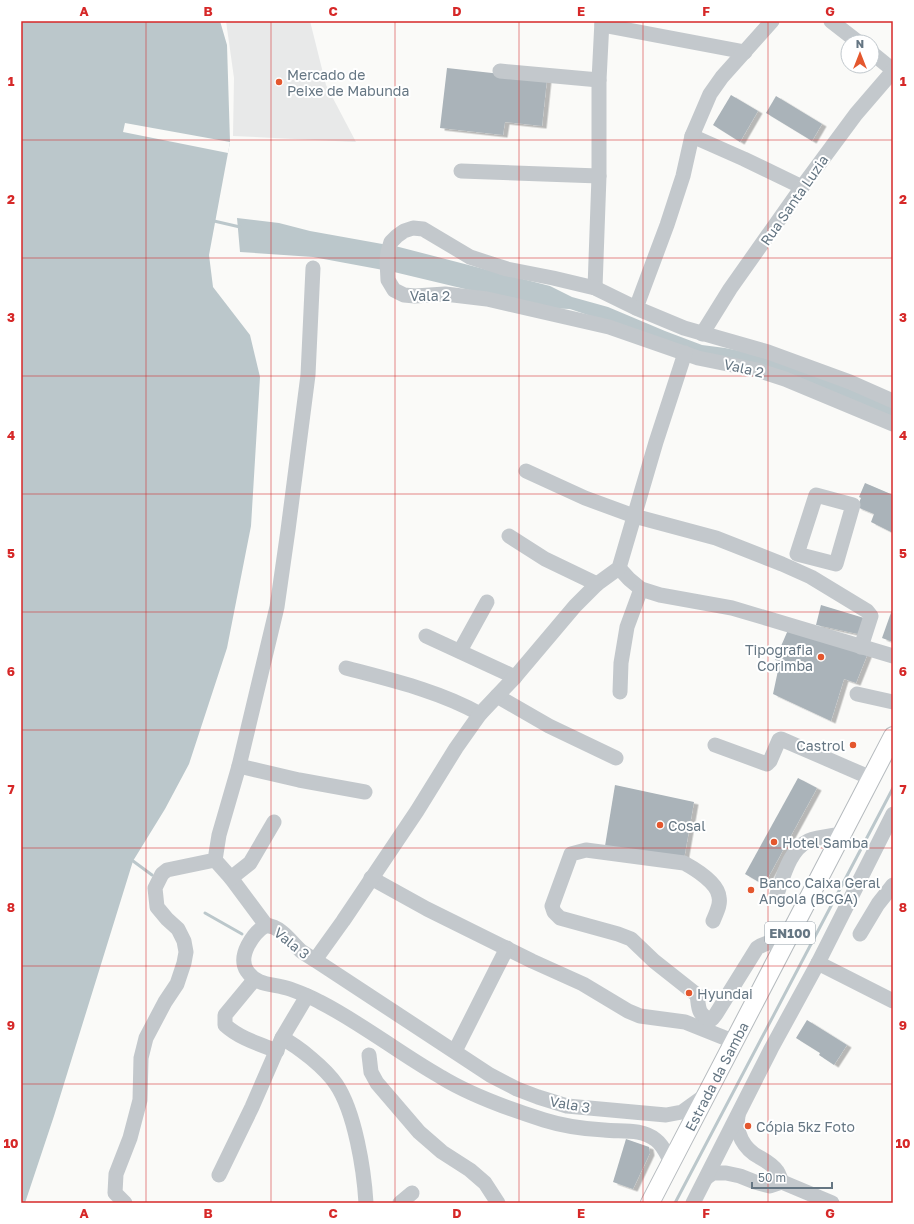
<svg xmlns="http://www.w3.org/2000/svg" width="914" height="1224" viewBox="0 0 914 1224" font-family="'Golos Text',sans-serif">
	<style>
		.built { fill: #e8e9e9 }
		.water { fill: #bbc7cb }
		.pier { fill: #fafaf8 }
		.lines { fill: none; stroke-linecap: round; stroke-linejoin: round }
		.stream { stroke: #bbc7cb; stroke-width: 3 }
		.building { fill: #aab3b9; filter: url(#shadow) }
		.major-casing { stroke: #b5babe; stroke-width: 20 }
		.minor { stroke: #c3c8cc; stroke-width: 15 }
		.major { stroke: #fff; stroke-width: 18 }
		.grid { fill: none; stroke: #d62828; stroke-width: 1; stroke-opacity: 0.55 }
		.poi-dot { fill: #e4572e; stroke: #fff; stroke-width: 1.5 }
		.labels { text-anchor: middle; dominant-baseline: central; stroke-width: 4; stroke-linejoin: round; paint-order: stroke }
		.shield { fill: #fff; stroke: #939fa8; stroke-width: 1 }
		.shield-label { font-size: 13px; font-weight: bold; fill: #657683 }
		.poi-label { font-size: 14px; fill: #657683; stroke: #fff; text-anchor: start }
		.street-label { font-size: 14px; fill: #657683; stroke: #fff }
		.neatline { fill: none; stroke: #d62828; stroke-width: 1.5 }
		.grid-label { font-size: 13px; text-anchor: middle; font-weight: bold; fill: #d62828 }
	</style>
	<defs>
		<filter id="shadow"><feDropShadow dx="4.5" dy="2.5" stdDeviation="0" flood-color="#0004"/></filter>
	</defs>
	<rect width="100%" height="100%" fill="#fafaf8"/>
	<polygon class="built" points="226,21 310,21 326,85 356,142 233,136 234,78"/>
	<g class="water">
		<polygon points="21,21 220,21 227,45 230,142 209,255 213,287 250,335 260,377 251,526 227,648 189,764 165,809 133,861 54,1116 25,1203 21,1203"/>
		<polygon points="237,218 279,223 310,231 399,247 550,286 572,297 608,307 665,331 702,345 725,348 761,355 788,364 893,407 893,418 570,309 545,308 394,272 313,257 240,252"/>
	</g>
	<polygon class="pier" points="125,123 230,142 228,153 123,132"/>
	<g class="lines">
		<g class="stream">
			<polyline points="214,221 240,227"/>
			<polyline points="133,861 152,875"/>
			<polyline points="205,913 242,934"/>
			<polyline points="675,1203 893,788"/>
		</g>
	</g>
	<g class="building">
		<polygon points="447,68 547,79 542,126 505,122 503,135 440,128"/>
		<polygon points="731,95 758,111 740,142 713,125"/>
		<polygon points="776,96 822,124 812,141 766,113"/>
		<polygon points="865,483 893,495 893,533 871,522 874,514 857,507 861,498 859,497"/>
		<polygon points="821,605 864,618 858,634 816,625"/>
		<polygon points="893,607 893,642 882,638"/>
		<polygon points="788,630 868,653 856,683 844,679 831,721 773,694 780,661 775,660"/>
		<polygon points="798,778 817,788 764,885 745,874"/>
		<polygon points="615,785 694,802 684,859 605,846"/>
		<polygon points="807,1020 847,1045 834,1065 819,1055 820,1053 796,1038"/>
		<polygon points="626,1139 649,1147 650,1153 633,1189 613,1182"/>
	</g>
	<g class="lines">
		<g class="major-casing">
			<g id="major">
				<path id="s1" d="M650,1203L893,736"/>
			</g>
		</g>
		<g class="minor">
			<polyline points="831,21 858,42"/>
			<polyline points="602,25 745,52"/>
			<polyline points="872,53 893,70"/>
			<polyline points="500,71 599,80"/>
			<polyline points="692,136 744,159 802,187"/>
			<polyline points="461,171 599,176"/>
			<polyline points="595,288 599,176 599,80 602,21"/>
			<polyline points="636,308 667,225 683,176 692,136 710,94 722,77 772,21"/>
			<polyline points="702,334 730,289 802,187 856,114 893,71"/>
			<polyline points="893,401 850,382 768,352 684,328 636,308 595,288 553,278 507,269 470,257 423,229 413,228 404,231 397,236 391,242 388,252 387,261 388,280 394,290 404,295 415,296 445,294 487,299 609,327 698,358 757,370 785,379 893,424"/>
			<polyline points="526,471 585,498 634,516 716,538 782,564 811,577 867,611 871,616 861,647"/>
			<polygon points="816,495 853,505 836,564 797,554"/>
			<polyline points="509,536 545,559 597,584"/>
			<polyline points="619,568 629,579 641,589 660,595 732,608 893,656"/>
			<polyline points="426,636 515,677"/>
			<polyline points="460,651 487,602"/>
			<path d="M346,668C391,680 439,691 480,714"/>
			<polyline points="620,692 621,663 627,627 641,589"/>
			<polyline points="857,694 893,702"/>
			<polyline points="497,696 549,726 616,758"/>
			<polyline points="715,745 767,764 770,761 779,740 781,739 871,778"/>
			<polyline points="239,766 299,780 365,792"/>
			<polyline points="215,860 231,878 266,925"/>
			<polyline points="231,878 250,863 274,822"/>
			<polyline points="371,878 427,909 532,961 583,984 628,1011 640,1016 685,1022 735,1042"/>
			<path d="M776,897C783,878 789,850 808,841C818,837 831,836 842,834"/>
			<path d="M713,921C716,913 721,905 719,897C718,883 695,869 684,863L586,850L571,854L552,906L554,912L560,918L618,934L631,939L654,961L697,995C699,1006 697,1014 709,1019H712L716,1014L757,948C766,942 776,941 786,940"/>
			<polyline points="860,934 878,904 893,885"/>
			<polyline points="315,960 343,921 417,811 456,748 480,714 515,677 575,606 597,584 619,568 656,442 685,353"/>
			<polyline points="818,963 893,1001"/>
			<path d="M254,980L225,1015V1025C239,1038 259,1044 277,1051"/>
			<path d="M282,1038C299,1047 325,1068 336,1084C355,1112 364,1170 366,1203"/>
			<polyline points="455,1051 507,948"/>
			<polyline points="369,1055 371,1072 377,1083 419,1132 442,1152 470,1170 485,1183 498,1203"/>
			<path d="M738,1116C735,1133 744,1149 759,1157C766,1161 772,1164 777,1171C779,1174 780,1178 782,1182"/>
			<path d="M671,1162C667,1155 663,1145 656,1140C641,1128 621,1132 604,1130C584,1129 563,1126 544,1120C509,1109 472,1096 441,1077C400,1054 363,1024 320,1002C311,997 301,993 290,989C274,983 258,987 247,971C237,956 253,933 266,925C283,928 289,940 301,951C305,954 310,957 315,960L490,1075L517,1089L538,1097L567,1106L666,1115L682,1112L707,1094"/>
			<polyline points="219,1175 252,1107 282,1038 307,996"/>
			<polyline points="706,1178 713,1173 726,1173 740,1176 755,1182 770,1186 782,1182 832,1203"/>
			<polyline points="125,1203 115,1193 116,1174 130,1138 140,1100 141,1058 146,1038 165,1002 177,984 184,963 186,952 184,941 178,929 167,919 157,907 155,888 162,874 167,870 215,860 219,835 239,766 277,607 288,530 308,375 313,268"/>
			<polyline points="400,1203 412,1193"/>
			<polyline points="693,1203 771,1049 818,963 893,814"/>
		</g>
		<use href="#major" class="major"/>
	</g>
	<path class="grid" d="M146,21V1203M271,21V1203M395,21V1203M519,21V1203M643,21V1203M768,21V1203M21,140H893M21,258H893M21,376H893M21,494H893M21,612H893M21,730H893M21,848H893M21,966H893M21,1084H893"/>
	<g class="poi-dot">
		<circle cx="279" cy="82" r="4"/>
		<circle cx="821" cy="657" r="4"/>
		<circle cx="853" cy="745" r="4"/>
		<circle cx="660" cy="825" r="4"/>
		<circle cx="774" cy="842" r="4"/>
		<circle cx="751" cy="890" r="4"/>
		<circle cx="689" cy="993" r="4"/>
		<circle cx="748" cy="1126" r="4"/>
	</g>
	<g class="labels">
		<rect class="shield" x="765" y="922" width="50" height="22" rx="3"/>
		<g class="shield-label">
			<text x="790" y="933">EN100</text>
		</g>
		<g class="poi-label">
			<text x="287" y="74">Mercado de<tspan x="287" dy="16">Peixe de Mabunda</tspan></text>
			<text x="813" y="649" text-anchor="end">Tipografia<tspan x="813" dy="16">Corimba</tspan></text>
			<text x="845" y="745" text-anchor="end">Castrol</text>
			<text x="668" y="825">Cosal</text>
			<text x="782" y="842">Hotel Samba</text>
			<text x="759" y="882">Banco Caixa Geral<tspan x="759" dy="16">Angola (BCGA)</tspan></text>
			<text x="697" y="993">Hyundai</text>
			<text x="756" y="1126">Cópia 5kz Foto</text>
		</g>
		<g class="street-label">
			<text transform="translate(794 200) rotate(-55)">Rua Santa Luzia</text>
			<text x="430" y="295">Vala 2</text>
			<text transform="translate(744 368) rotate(13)">Vala 2</text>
			<text transform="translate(292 943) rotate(39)">Vala 3</text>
			<text stroke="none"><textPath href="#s1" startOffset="143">Estrada da Samba</textPath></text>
			<text transform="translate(570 1104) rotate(10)">Vala 3</text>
		</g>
	</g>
	<rect width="914" height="1224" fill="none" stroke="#ffffff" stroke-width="44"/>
	<g transform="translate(860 54)"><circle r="19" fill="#ffffff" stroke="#c1c8cd"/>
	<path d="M0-3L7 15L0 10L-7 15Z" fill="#e4572e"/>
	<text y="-6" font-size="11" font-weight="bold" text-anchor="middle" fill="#657683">N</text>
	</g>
	<path d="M752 1182v6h80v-6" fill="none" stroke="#657683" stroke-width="2"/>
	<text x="758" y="1182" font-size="12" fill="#657683" stroke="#ffffff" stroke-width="3" paint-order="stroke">50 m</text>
	<rect x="22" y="22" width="870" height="1180" class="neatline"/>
	<g class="grid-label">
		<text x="84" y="16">A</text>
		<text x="208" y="16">B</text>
		<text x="333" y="16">C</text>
		<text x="457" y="16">D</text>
		<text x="581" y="16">E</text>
		<text x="706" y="16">F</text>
		<text x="830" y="16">G</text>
		<text x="11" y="86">1</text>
		<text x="903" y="86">1</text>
		<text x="11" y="204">2</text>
		<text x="903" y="204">2</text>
		<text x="11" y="322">3</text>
		<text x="903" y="322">3</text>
		<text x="11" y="440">4</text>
		<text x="903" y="440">4</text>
		<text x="11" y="558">5</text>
		<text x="903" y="558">5</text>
		<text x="11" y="676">6</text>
		<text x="903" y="676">6</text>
		<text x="11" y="794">7</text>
		<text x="903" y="794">7</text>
		<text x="11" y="912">8</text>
		<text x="903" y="912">8</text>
		<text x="11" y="1030">9</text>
		<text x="903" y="1030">9</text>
		<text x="11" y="1148">10</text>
		<text x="903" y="1148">10</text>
		<text x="84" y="1218">A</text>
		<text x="208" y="1218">B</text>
		<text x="333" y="1218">C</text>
		<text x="457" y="1218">D</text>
		<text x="581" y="1218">E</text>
		<text x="706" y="1218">F</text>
		<text x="830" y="1218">G</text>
	</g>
</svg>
